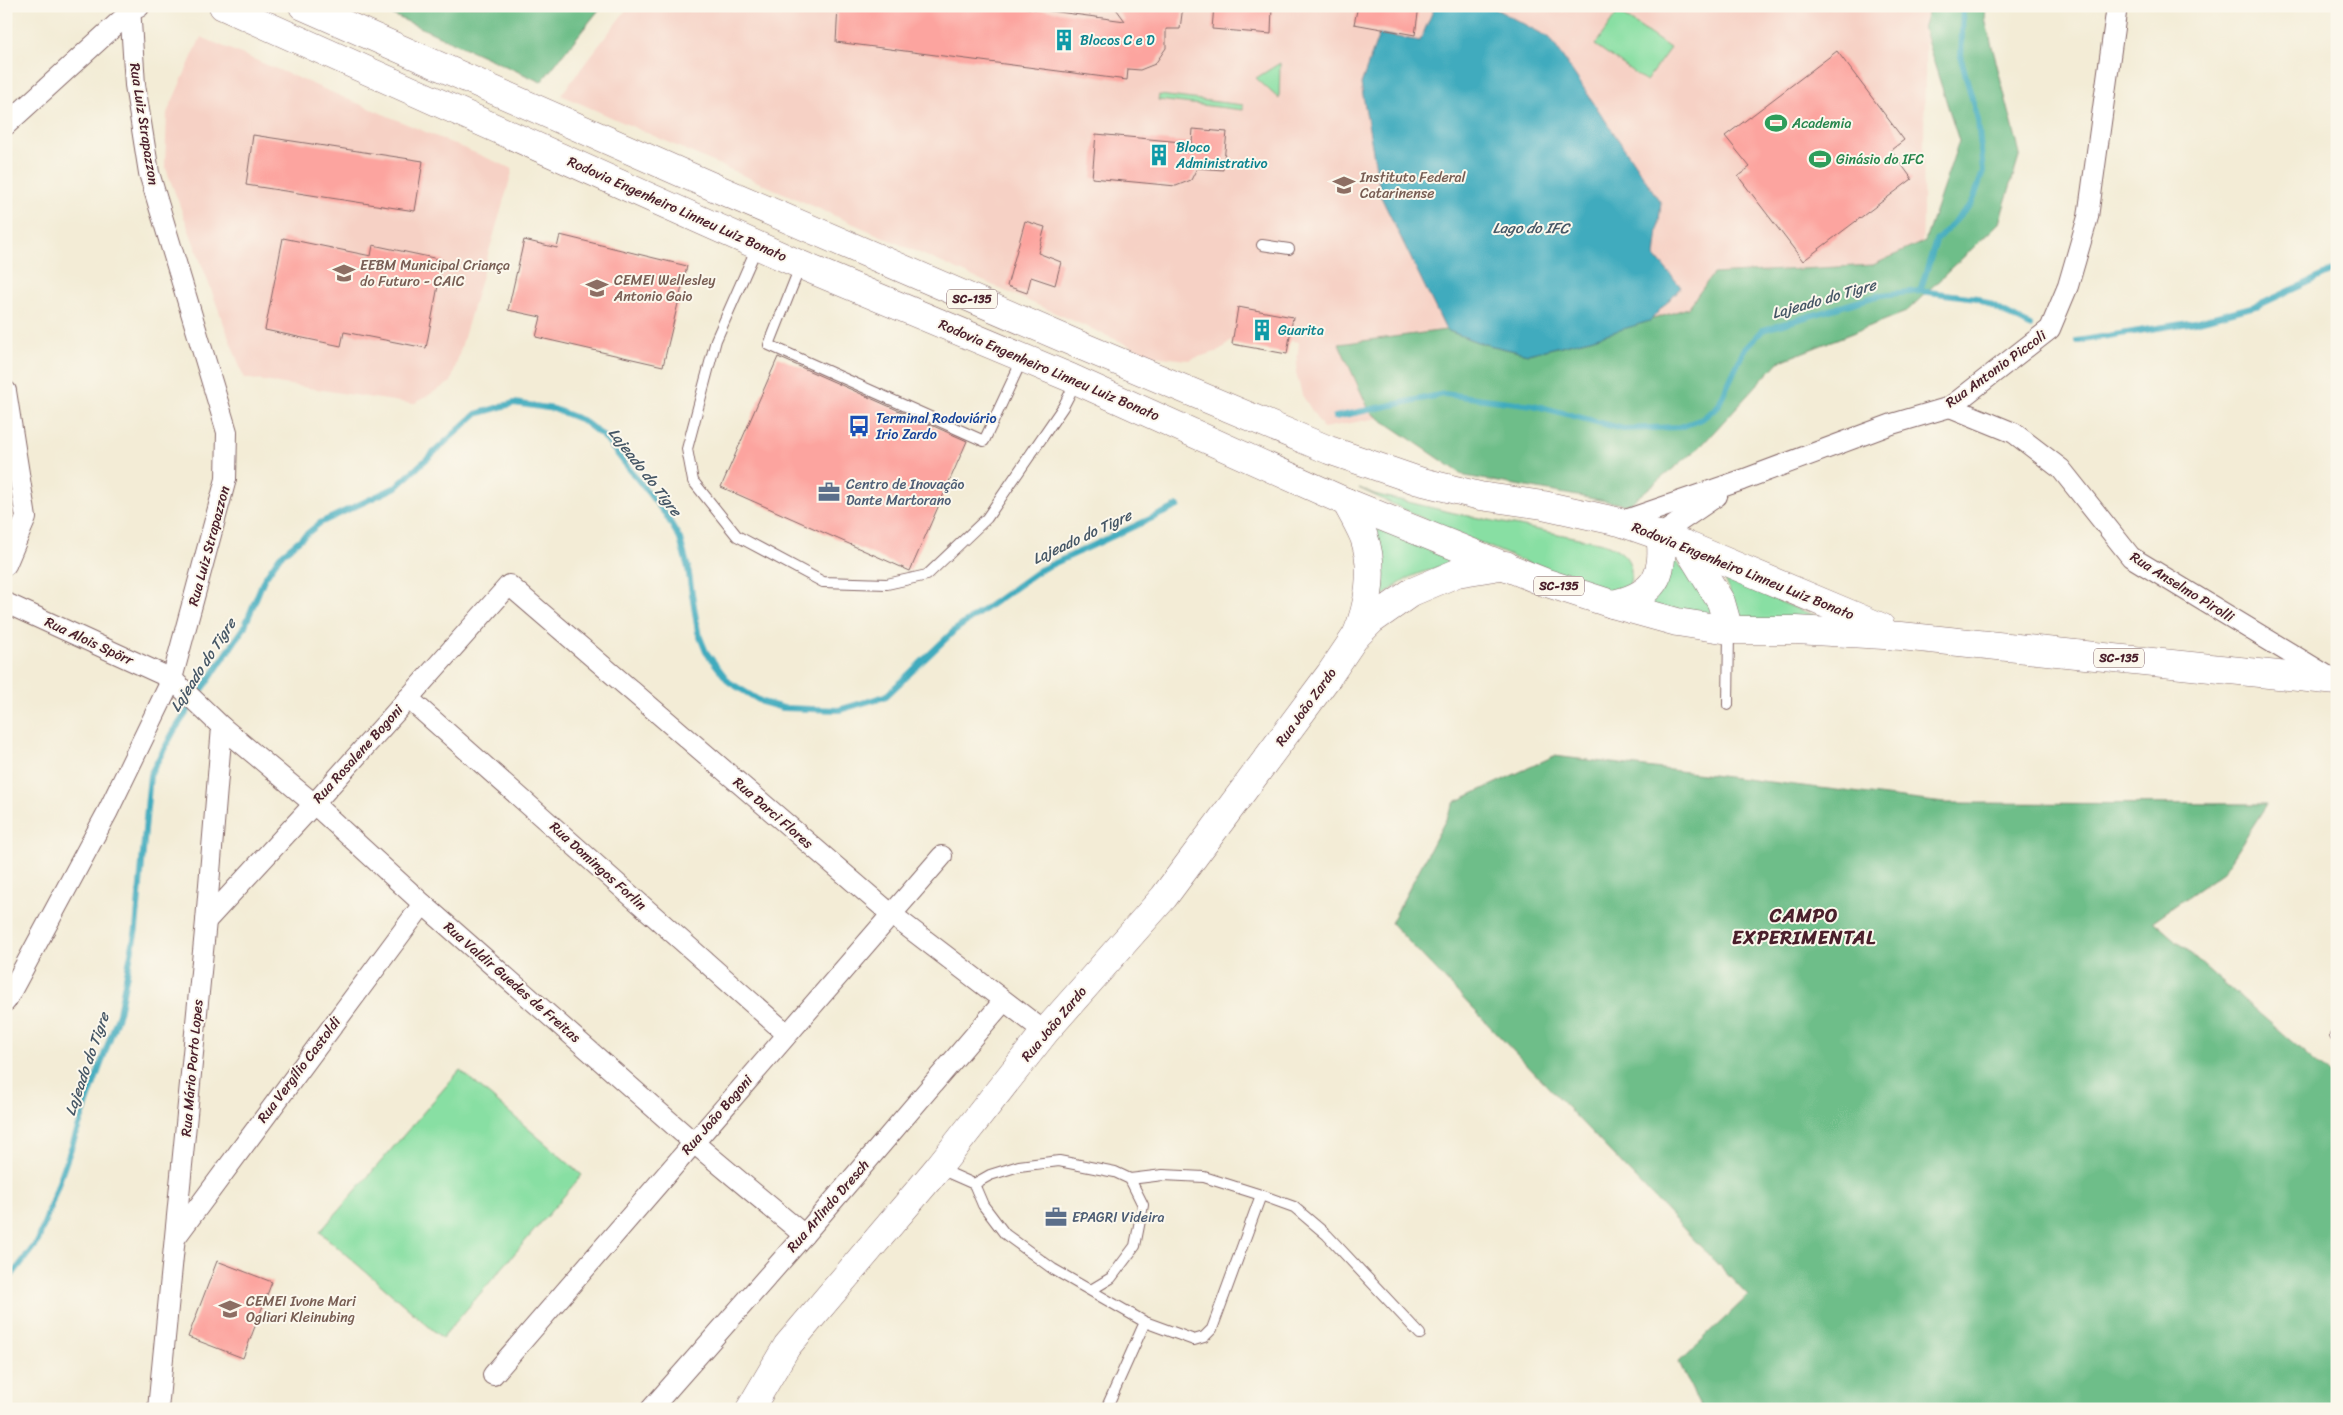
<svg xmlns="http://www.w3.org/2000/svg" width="2343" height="1415" viewBox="0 0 2343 1415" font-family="Sriracha,sans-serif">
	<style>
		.built { fill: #f6d1c5 }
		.green { fill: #88dfa3; stroke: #697f67 }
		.forest { fill: #6ebe89; stroke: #5c6e5a }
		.water { fill: #3fabbe; stroke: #446574 }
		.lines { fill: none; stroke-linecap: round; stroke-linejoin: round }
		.stream { stroke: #3fabbe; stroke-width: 6 }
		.building { fill: #fca49f }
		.lane-casing { stroke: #856767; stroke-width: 12 }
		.street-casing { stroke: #856767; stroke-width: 22 }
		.secondary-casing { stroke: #856767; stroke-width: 29 }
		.primary-casing { stroke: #856767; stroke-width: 29 }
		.lane { stroke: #fff; stroke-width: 10 }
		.street { stroke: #fff; stroke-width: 20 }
		.secondary { stroke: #fff; stroke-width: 28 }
		.primary { stroke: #fff; stroke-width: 28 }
		.labels { text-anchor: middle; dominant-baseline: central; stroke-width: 4; stroke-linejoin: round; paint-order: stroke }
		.shield { fill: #fbf7ec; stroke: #7f6065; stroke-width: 1 }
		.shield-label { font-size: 12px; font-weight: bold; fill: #4a1f2b }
		.culture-label { font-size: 14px; fill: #0d838f; stroke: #fbf7ec; text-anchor: start }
		.leisure-label { font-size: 14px; fill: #27864d; stroke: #fbf7ec; text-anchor: start }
		.street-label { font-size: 14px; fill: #4a1f2b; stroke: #fbf7ec }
		.education-label { font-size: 14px; fill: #785e54; stroke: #fbf7ec; text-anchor: start }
		.transit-label { font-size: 14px; fill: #164399; stroke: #fbf7ec; text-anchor: start }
		.service-label { font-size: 14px; fill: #4e5e75; stroke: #fbf7ec; text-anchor: start }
		.water-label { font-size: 15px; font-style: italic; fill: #465766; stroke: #fbf7ec }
		.district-label { font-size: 19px; font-weight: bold; letter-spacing: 1px; fill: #4a1f2b; stroke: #fbf7ec }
	</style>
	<rect width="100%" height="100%" fill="#fbf7ec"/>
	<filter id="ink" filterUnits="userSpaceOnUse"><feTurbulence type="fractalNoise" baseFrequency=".02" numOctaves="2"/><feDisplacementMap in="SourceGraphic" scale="10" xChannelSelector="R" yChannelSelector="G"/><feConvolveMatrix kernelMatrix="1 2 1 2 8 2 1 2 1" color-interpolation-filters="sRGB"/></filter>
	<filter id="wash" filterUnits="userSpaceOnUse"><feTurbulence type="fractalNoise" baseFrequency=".0096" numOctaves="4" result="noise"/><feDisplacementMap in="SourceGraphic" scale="20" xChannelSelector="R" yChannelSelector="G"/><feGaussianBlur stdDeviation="1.12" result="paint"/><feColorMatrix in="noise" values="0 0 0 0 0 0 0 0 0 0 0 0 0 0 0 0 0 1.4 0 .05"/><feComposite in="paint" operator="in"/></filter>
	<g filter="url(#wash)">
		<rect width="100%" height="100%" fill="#f3ecd6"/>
		<g class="built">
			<polygon points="629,6 1926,6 1922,274 1634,372 1323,428 1302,395 1296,372 1299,342 1241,333 1219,351 1188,360 1153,356 561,95"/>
			<polygon points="201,37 513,169 451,382 413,404 244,378 165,166 167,113"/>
		</g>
		<g class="green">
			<polygon points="1618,12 1670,48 1646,81 1595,45"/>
			<polygon points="1280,63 1279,99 1256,78"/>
			<polygon points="1159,95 1243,105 1243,110 1158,100"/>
			<path d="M1359,488L1374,494L1454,513L1603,543C1625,551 1636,562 1629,586L1610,598L1426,520Z"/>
			<path d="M1367,523L1407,539L1461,566C1420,570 1412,573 1379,599C1389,569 1378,551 1367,523Z"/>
			<polygon points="1666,554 1698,581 1716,618 1644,611"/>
			<path d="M1723,574C1759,594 1795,609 1834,622L1736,623L1729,589Z"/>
			<polygon points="460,1070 582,1175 442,1338 320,1232"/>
		</g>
		<g class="forest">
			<polygon points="373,6 602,6 541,82"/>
			<polygon points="1930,6 1986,6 1985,19 2020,154 1999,223 1906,312 1778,362 1701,446 1628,505 1465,476 1370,412 1339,344 1446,330 1480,343 1528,354 1590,339 1688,308 1713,274 1873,265 1925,241 1959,141 1923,28"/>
			<polygon points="1554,756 1944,803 2267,804 2223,872 2153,921 2337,1081 2337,1409 1701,1409 1679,1362 1748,1296 1391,923 1455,802"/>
		</g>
		<polygon class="water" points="1435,6 1490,6 1550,38 1661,203 1655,256 1681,287 1650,321 1590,339 1528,354 1480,343 1446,330 1381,197 1361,84 1379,34 1420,41"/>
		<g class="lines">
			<g class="stream">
				<polyline points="1920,291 1977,298 2030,326"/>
				<polyline points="2077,341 2195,322 2259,305 2337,269"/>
				<polyline points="1335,417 1444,394 1533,405 1623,429 1680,427 1702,419 1718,406 1744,350 1763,330 1880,295 1920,291 1936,241 1972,203 1983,172 1978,120 1961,59 1963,6"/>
				<polyline points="6,1283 38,1241 119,1013 136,929 150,775 174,731 244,628 264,579 280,556 320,523 396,487 476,414 514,403 554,409 582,420 603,436 666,515 680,539 688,568 698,632 706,652 729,682 762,702 783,708 839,710 886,696 955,630 1040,570 1178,506"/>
			</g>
		</g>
		<g id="blocks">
			<g class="building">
				<polygon points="838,6 1014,6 1125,21 1114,6 1183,6 1180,29 1166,29 1166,48 1155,64 1140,70 1128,69 1127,80 836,42"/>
				<polygon points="1214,6 1272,6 1271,34 1212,29"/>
				<polygon points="1358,6 1419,6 1415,35 1354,24"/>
				<polygon points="1837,51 1904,140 1891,150 1912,179 1803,261 1738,176 1750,167 1725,136"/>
				<polygon points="1193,129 1227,132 1223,170 1197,168 1191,180 1176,186 1092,178 1096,134 1192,143"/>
				<polygon points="253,135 423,161 415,211 246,185"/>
				<polygon points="1025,221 1045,227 1038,253 1061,262 1055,285 1031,277 1027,293 1007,286"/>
				<polygon points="560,235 687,266 663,366 536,337 541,317 508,310 524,240 557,248"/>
				<polygon points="283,238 371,256 373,245 443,260 426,348 344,332 341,346 265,330"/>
				<polygon points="1238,307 1293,317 1287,354 1232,344"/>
				<polygon points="778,357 967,441 910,571 721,487"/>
				<polygon points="217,1261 272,1282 243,1358 188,1337"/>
			</g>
		</g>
	</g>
	<g filter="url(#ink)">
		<use href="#blocks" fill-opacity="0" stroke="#856767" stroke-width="1"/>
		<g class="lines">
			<g class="lane-casing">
				<g id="lane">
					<polyline points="1262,245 1289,249"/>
					<polyline points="757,247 716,340 687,449 693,481 737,536 823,582 887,584 927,575 987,518 1063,407 1076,382"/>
					<polyline points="800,267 769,345 984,441 1022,360"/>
					<polyline points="1728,705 1729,631"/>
					<polyline points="2335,1036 2337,1036"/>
					<polyline points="940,1169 974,1184 983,1205 1005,1234 1053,1269 1145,1322 1106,1409"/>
					<polyline points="1130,1179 1163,1175 1204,1177 1261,1195 1212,1329 1204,1337 1194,1340 1145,1322"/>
					<polyline points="974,1184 990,1175 1019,1166 1059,1161 1115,1172 1130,1179 1143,1205 1135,1246 1111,1278 1091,1290"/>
					<polyline points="1261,1195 1294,1207 1327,1235 1420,1334"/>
				</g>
			</g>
			<g class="street-casing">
				<g id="street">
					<polyline points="6,125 131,11 139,7"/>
					<polyline points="6,391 26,518 6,565"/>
					<polyline points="1950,407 2014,433 2061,469 2131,557 2331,678"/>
					<polyline points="1620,522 1742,480 1892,424 1950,407 2050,329 2068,286 2088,217 2117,6"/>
					<polyline points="1660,535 1717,496"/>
					<polyline points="6,603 172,679 222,727 314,804 423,904 694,1143 804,1235"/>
					<polyline points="408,698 787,1034"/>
					<polyline points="206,921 314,804 509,585 891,914 1045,1032"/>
					<polyline points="6,1001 108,811 172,679 226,479 227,432 149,173 135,85 130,6"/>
					<polyline points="176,1237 423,904"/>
					<polyline points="493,1375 942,856"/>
					<polyline points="158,1409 206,921 222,727"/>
					<polyline points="651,1409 804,1235 1003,1002"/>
				</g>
			</g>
			<g class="secondary-casing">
				<g id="secondary">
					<path d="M1346,502C1352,513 1359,525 1364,537C1375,569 1369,605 1356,636"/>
					<polyline points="750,1409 787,1346 938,1168 1045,1032 1164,897 1330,674 1355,637 1372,620 1412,592 1457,573 1506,565"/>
				</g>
			</g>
			<g class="primary-casing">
				<g id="primary">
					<polyline points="223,6 801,265 1071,378 1346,502 1544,582 1612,604 1677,622 1729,630 1796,630 1901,636 2337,681"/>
					<polyline points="303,6 709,185 1084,347 1329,450 1419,481 1480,496 1543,505 1620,522 1686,545 1881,627"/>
					<polyline points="1686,545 1721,602 1729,630"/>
					<path d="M1612,604C1653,596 1666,576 1660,535"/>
				</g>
			</g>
			<use href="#lane" class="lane"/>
			<use href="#street" class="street"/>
			<use href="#secondary" class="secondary"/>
			<use href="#primary" class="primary"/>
		</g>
	</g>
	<defs>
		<g id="building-bare" transform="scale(1.725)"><path d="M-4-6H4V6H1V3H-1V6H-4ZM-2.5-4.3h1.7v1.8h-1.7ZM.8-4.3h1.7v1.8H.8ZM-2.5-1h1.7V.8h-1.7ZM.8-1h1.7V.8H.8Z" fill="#0f9aa8" stroke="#fbf7ec" stroke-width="2.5" paint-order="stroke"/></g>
		<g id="stadium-bare" transform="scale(1.725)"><path d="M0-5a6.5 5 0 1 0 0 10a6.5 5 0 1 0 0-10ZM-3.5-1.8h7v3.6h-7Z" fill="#2e9e5b" stroke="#fbf7ec" stroke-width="2.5" paint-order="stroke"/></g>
		<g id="university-bare" transform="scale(1.725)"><path d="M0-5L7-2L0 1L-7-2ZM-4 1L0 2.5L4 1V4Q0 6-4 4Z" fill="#8d6e63" stroke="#fbf7ec" stroke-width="2.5" paint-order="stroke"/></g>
		<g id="school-bare" transform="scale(1.725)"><path d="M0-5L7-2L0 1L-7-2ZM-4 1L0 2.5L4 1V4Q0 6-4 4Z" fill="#8d6e63" stroke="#fbf7ec" stroke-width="2.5" paint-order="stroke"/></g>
		<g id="bus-bare" transform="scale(1.725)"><path d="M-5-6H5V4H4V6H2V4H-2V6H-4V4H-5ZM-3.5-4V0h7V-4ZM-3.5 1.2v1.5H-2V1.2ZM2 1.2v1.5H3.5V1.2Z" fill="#1a4fb4" stroke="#fbf7ec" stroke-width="2.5" paint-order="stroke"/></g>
		<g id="office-bare" transform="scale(1.725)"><path d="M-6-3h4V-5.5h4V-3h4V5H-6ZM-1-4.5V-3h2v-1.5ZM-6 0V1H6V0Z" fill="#5c6f8a" stroke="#fbf7ec" stroke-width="2.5" paint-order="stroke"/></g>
	</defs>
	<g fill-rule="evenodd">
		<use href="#building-bare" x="1064" y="40"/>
		<use href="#stadium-bare" x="1776" y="123"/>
		<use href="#building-bare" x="1159" y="155"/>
		<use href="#stadium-bare" x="1820" y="159"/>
		<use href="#university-bare" x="1344" y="185"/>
		<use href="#school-bare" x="344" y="273"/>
		<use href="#school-bare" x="597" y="288"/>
		<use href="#building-bare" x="1262" y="330"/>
		<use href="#bus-bare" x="859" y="426"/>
		<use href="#office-bare" x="829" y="492"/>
		<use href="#office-bare" x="1056" y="1217"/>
		<use href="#school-bare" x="230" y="1309"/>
	</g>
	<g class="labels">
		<g class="shield">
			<rect x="947" y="289.5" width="50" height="19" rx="4"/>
			<rect x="1534" y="576.5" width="50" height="19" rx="4"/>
			<rect x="2094" y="648.5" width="50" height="19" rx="4"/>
		</g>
		<g class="shield-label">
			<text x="972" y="299">SC-135</text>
			<text x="1559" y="586">SC-135</text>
			<text x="2119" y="658">SC-135</text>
		</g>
		<g class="culture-label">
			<text x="1080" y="40">Blocos C e D</text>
			<text x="1176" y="147">Bloco<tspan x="1176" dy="16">Administrativo</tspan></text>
			<text x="1278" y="330">Guarita</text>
		</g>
		<g class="leisure-label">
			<text x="1792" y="123">Academia</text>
			<text x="1836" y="159">Ginásio do IFC</text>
		</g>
		<g class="street-label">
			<text transform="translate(144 124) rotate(81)">Rua Luiz Strapazzon</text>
			<text transform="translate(677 209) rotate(24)">Rodovia Engenheiro Linneu Luiz Bonato</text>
			<text transform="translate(1996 369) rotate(-36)">Rua Antonio Piccoli</text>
			<text transform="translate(1049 370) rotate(23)">Rodovia Engenheiro Linneu Luiz Bonato</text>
			<text transform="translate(209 546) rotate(-75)">Rua Luiz Strapazzon</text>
			<text transform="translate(1743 571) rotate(22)">Rodovia Engenheiro Linneu Luiz Bonato</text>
			<text transform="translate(2182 587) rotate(32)">Rua Anselmo Pirolli</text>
			<text transform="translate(89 641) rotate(25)">Rua Alois Spörr</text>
			<text transform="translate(1306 707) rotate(-54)">Rua João Zardo</text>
			<text transform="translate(358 754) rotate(-48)">Rua Rosalene Bogoni</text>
			<text transform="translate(773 813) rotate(41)">Rua Darci Flores</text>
			<text transform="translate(598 866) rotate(42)">Rua Domingos Forlin</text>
			<text transform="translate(512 982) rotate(41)">Rua Valdir Guedes de Freitas</text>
			<text transform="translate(1054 1024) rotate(-50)">Rua João Zardo</text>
			<text transform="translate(192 1068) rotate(-85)">Rua Mário Porto Lopes</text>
			<text transform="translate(299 1070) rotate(-53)">Rua Vergílio Castoldi</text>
			<text transform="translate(717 1115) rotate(-49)">Rua João Bogoni</text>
			<text transform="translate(828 1206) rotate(-49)">Rua Arlindo Dresch</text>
		</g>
		<g class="education-label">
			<text x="1360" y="177">Instituto Federal<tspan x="1360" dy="16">Catarinense</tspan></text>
			<text x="360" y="265">EEBM Municipal Criança<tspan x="360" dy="16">do Futuro - CAIC</tspan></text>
			<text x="614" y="280">CEMEI Wellesley<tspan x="614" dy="16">Antonio Gaio</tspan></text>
			<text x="246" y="1301">CEMEI Ivone Mari<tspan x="246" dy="16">Ogliari Kleinubing</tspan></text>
		</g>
		<g class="transit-label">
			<text x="876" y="418">Terminal Rodoviário<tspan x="876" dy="16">Irio Zardo</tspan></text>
		</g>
		<g class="service-label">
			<text x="846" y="484">Centro de Inovação<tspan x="846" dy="16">Dante Martorano</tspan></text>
			<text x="1072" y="1217">EPAGRI Videira</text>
		</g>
		<g class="water-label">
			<text x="1531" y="228">Lago do IFC</text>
			<text transform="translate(1824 299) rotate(-16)">Lajeado do Tigre</text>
			<text transform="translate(645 472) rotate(52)">Lajeado do Tigre</text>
			<text transform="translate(1082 537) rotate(-25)">Lajeado do Tigre</text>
			<text transform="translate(203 665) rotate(-57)">Lajeado do Tigre</text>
			<text transform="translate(87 1064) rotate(-71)">Lajeado do Tigre</text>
		</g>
		<g class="district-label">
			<text x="1804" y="915">CAMPO<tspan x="1804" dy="22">EXPERIMENTAL</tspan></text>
		</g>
	</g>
	<rect width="2343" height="1415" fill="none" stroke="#fbf7ec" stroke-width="25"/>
</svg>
